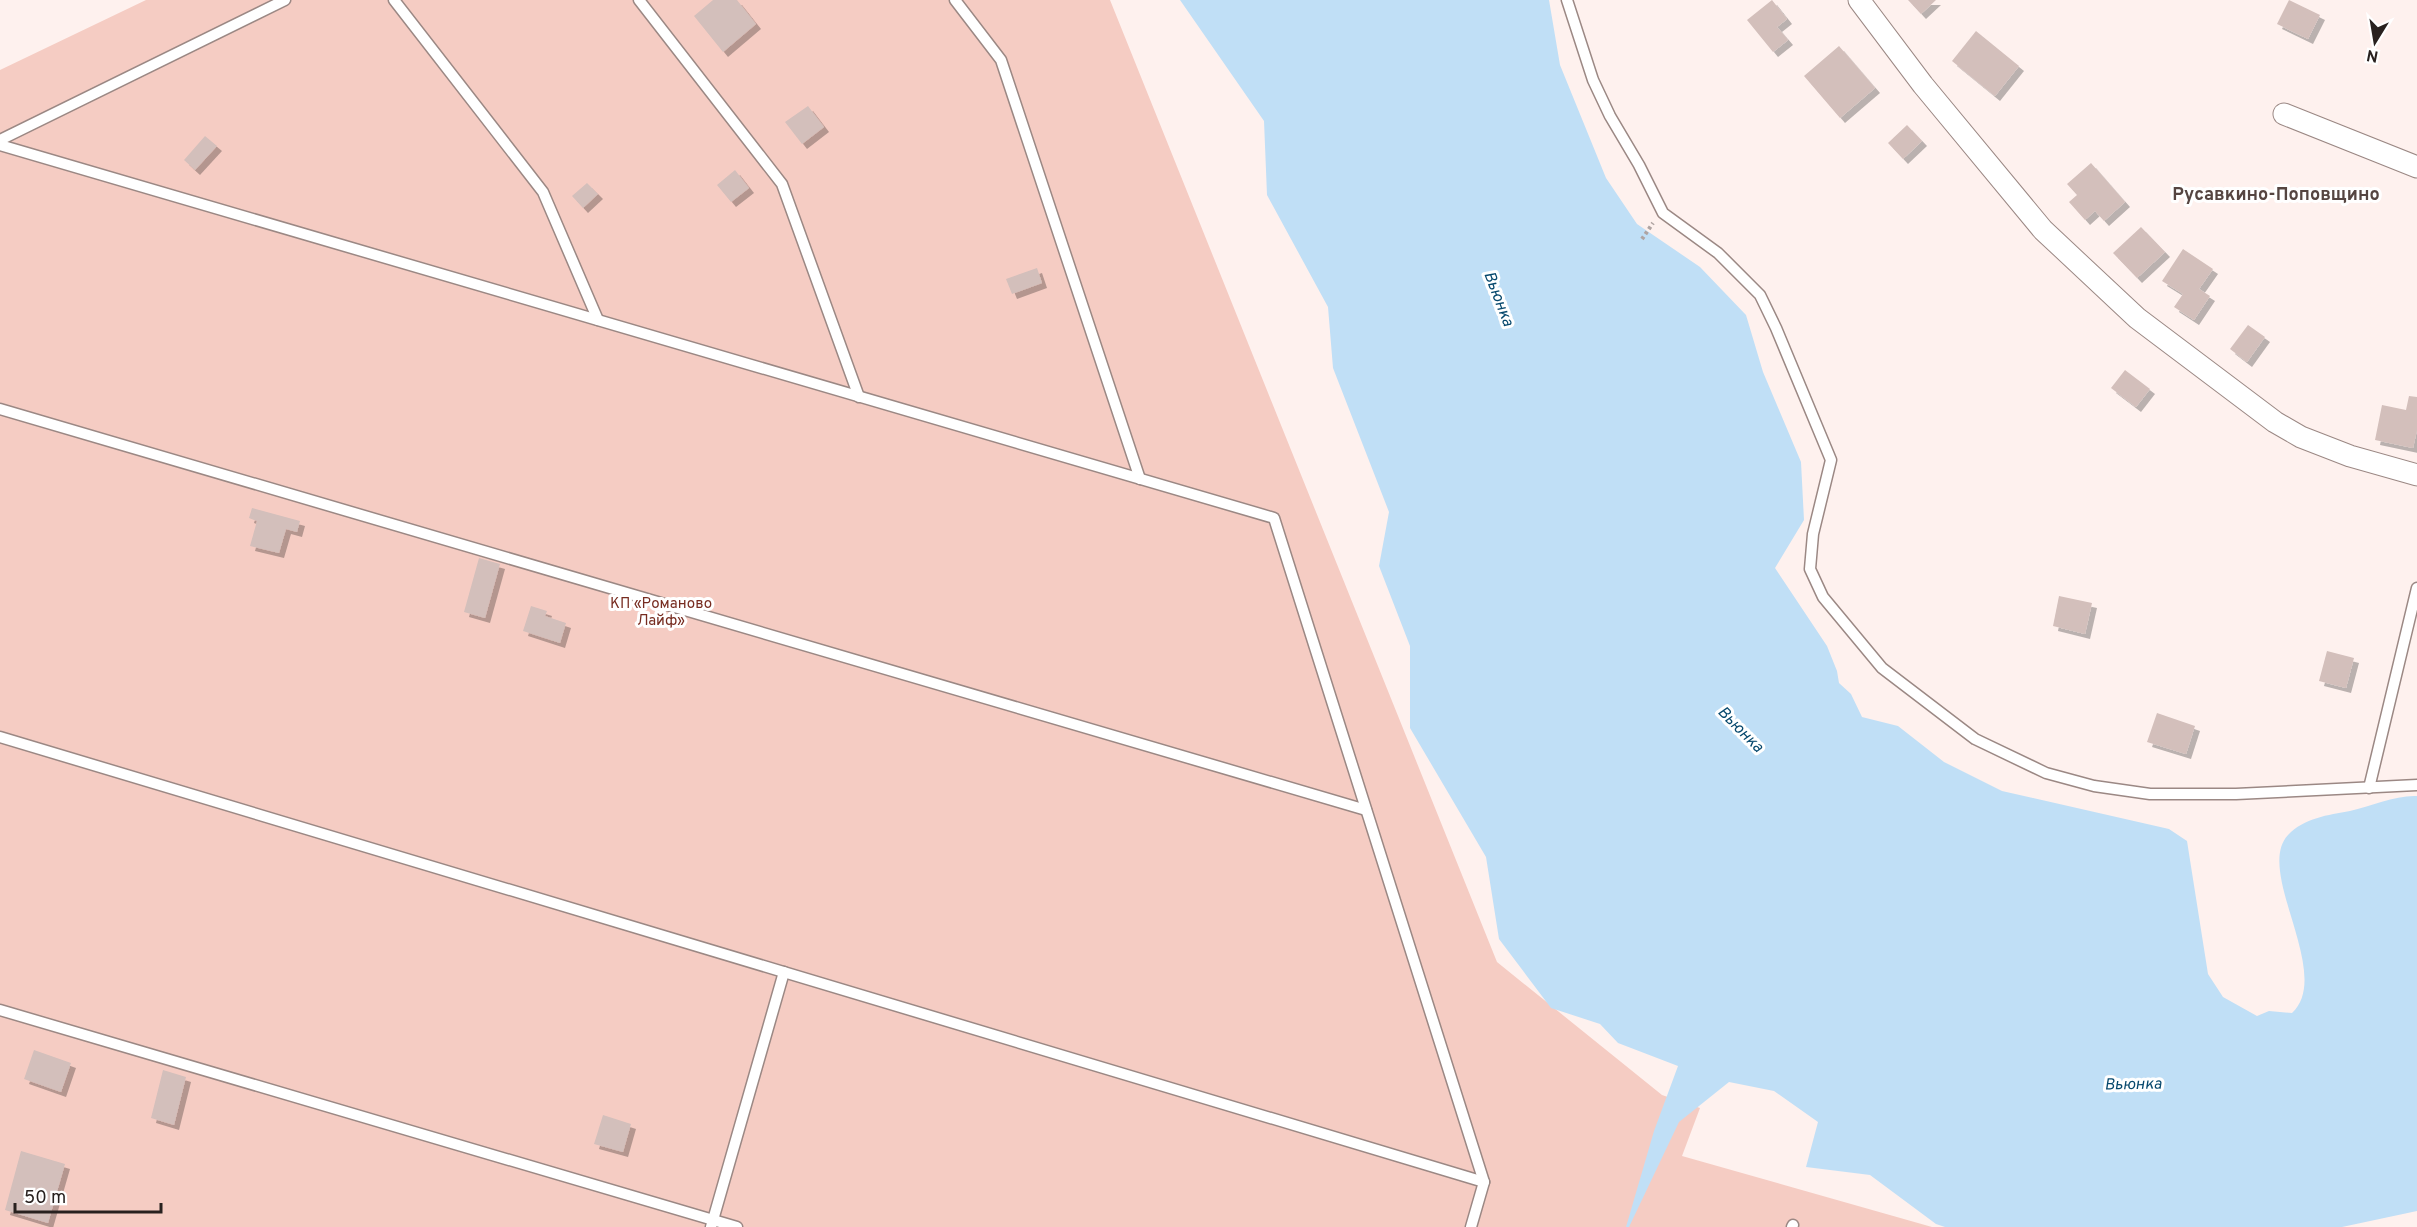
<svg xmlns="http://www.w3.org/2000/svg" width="2417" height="1227" viewBox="0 0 2417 1227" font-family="Overpass,sans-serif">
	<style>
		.green { fill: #f5ccc3 }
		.water { fill: #c0dff6 }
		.building { fill: #d3bfbb; filter: url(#shadow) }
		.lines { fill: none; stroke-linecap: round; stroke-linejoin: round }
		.service-casing { stroke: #9b8884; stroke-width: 13 }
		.minor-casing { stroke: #9b8884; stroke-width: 23 }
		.path { stroke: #afa4a2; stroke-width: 4; stroke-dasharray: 3 3; stroke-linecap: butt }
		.service { stroke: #fff; stroke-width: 10 }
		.minor { stroke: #fff; stroke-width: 21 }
		.labels { text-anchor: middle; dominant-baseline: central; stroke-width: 6; stroke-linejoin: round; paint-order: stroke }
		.park-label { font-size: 15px; fill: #772c20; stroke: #fff }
		.water-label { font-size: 16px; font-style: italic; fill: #06486d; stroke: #fff }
		.quarter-label { font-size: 18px; font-weight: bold; fill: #554541; stroke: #fff }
	</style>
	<defs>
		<filter id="shadow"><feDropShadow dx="5" dy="5" stdDeviation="0" flood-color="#0004"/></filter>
	</defs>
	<rect width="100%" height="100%" fill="#fef1ee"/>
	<polygon class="green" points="146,0 1110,0 1497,962 1662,1095 1700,1108 1682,1156 1932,1227 0,1227 0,70"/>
	<path class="water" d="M1180,0H1549L1560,65L1606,178L1637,224L1700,267L1746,315L1763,372L1801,462L1804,520L1775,568L1827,646L1837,671L1839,683L1851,694L1862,717L1898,726L1944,762L2002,791L2169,829L2187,841L2208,974L2223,997L2257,1016L2269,1011L2292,1013C2334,974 2254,871 2288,835C2304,818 2328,815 2350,811C2371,806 2396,795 2417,796V1211L2342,1227H1945L1936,1224L1870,1175L1806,1167L1818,1122L1774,1091L1729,1082L1679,1122L1629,1227H1626L1654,1131L1678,1066L1618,1043L1600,1024L1551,1008L1499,939L1486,857L1410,728V646L1379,566L1389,512L1333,368L1328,307L1267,195L1264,121Z"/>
	<g class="building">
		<polygon points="713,0 737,0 756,24 723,52 694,16"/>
		<polygon points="1772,0 1787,19 1777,27 1788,40 1773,52 1747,20"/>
		<polygon points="1908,0 1936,0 1921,14"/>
		<polygon points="2289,0 2320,15 2308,39 2277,24"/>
		<polygon points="1976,31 2019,66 1995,96 1952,61"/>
		<polygon points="1839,46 1875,88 1840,118 1804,76"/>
		<polygon points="808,106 824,127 802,144 785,122"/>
		<polygon points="1907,125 1922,141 1903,159 1888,143"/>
		<polygon points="205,136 217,146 195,170 184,160"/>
		<polygon points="2091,163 2125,202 2104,221 2095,211 2085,220 2069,202 2077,195 2067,184"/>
		<polygon points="735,170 749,188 731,202 717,185"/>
		<polygon points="587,183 598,194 583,208 572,196"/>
		<polygon points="2141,227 2165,252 2137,278 2113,253"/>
		<polygon points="2183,249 2213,269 2199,289 2210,296 2194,320 2174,307 2183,294 2162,281"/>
		<polygon points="1037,268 1042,283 1012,294 1006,279"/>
		<polygon points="2248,325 2265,337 2247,362 2230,349"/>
		<polygon points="2125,370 2150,389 2136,407 2111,388"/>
		<polygon points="2409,396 2417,397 2417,430 2413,448 2375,440 2382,405 2406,410"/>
		<polygon points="252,508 300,521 297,532 286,529 279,553 250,546 257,521 249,518"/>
		<polygon points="479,558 500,564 485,618 464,612"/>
		<polygon points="2059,596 2092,603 2085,634 2053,626"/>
		<polygon points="531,606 547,611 545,616 566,623 560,643 523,631"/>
		<polygon points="2327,651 2354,658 2346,688 2319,681"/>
		<polygon points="2157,713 2195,726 2186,754 2147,742"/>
		<polygon points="34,1050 71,1063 61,1092 24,1079"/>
		<polygon points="163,1070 186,1077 174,1125 151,1118"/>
		<polygon points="603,1115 631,1124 623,1152 594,1144"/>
		<polygon points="21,1151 65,1164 48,1223 5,1210"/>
	</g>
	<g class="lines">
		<g class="service-casing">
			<g id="service">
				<polyline points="394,0 543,192 598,320"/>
				<polyline points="639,0 782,184 859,397"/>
				<polyline points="955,0 1001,60 1140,479"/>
				<polyline points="1567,0 1593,80 1610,116 1639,165 1663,213 1718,253 1760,295 1776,328 1831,460 1813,534 1810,569 1823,597 1882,668 1975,739 2046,773 2094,786 2150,794 2236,794 2417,785"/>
				<polyline points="0,140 285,0"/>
				<polyline points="0,145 1274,518 1484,1182"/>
				<polyline points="0,409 1366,810"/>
				<polyline points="0,737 1484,1182 1471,1227"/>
				<polyline points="2369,788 2417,588"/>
				<polyline points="0,1010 737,1227"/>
				<polyline points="711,1227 784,972"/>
				<polyline points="1792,1227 1793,1225"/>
			</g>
		</g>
		<g class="minor-casing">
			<g id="minor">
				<polyline points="1859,0 1923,85 2043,230 2137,318 2275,422 2301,437 2350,456 2417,475"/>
				<polyline points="2284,114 2417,167"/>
			</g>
		</g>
		<polyline class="path" points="1642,239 1653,223"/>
		<use href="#service" class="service"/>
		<use href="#minor" class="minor"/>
	</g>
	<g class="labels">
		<g class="park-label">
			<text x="661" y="604">КП «Романово<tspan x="661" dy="17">Лайф»</tspan></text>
		</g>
		<g class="water-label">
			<text transform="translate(1498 299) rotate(69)">Вьюнка</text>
			<text transform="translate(1740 730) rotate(45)">Вьюнка</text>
			<text transform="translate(2133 1085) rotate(-1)">Вьюнка</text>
		</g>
		<g class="quarter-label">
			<text x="2276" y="195">Русавкино-Поповщино</text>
		</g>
	</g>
	<g transform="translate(2375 42) rotate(191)" stroke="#ffffff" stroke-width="4.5" paint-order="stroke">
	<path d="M0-4.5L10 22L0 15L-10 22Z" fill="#28211f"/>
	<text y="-9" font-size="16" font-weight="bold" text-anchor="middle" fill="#28211f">N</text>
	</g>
	<path d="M15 1203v9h146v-9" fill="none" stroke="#28211f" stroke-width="3"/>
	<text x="24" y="1203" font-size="18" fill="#28211f" stroke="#ffffff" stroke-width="4.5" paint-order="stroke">50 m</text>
</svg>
